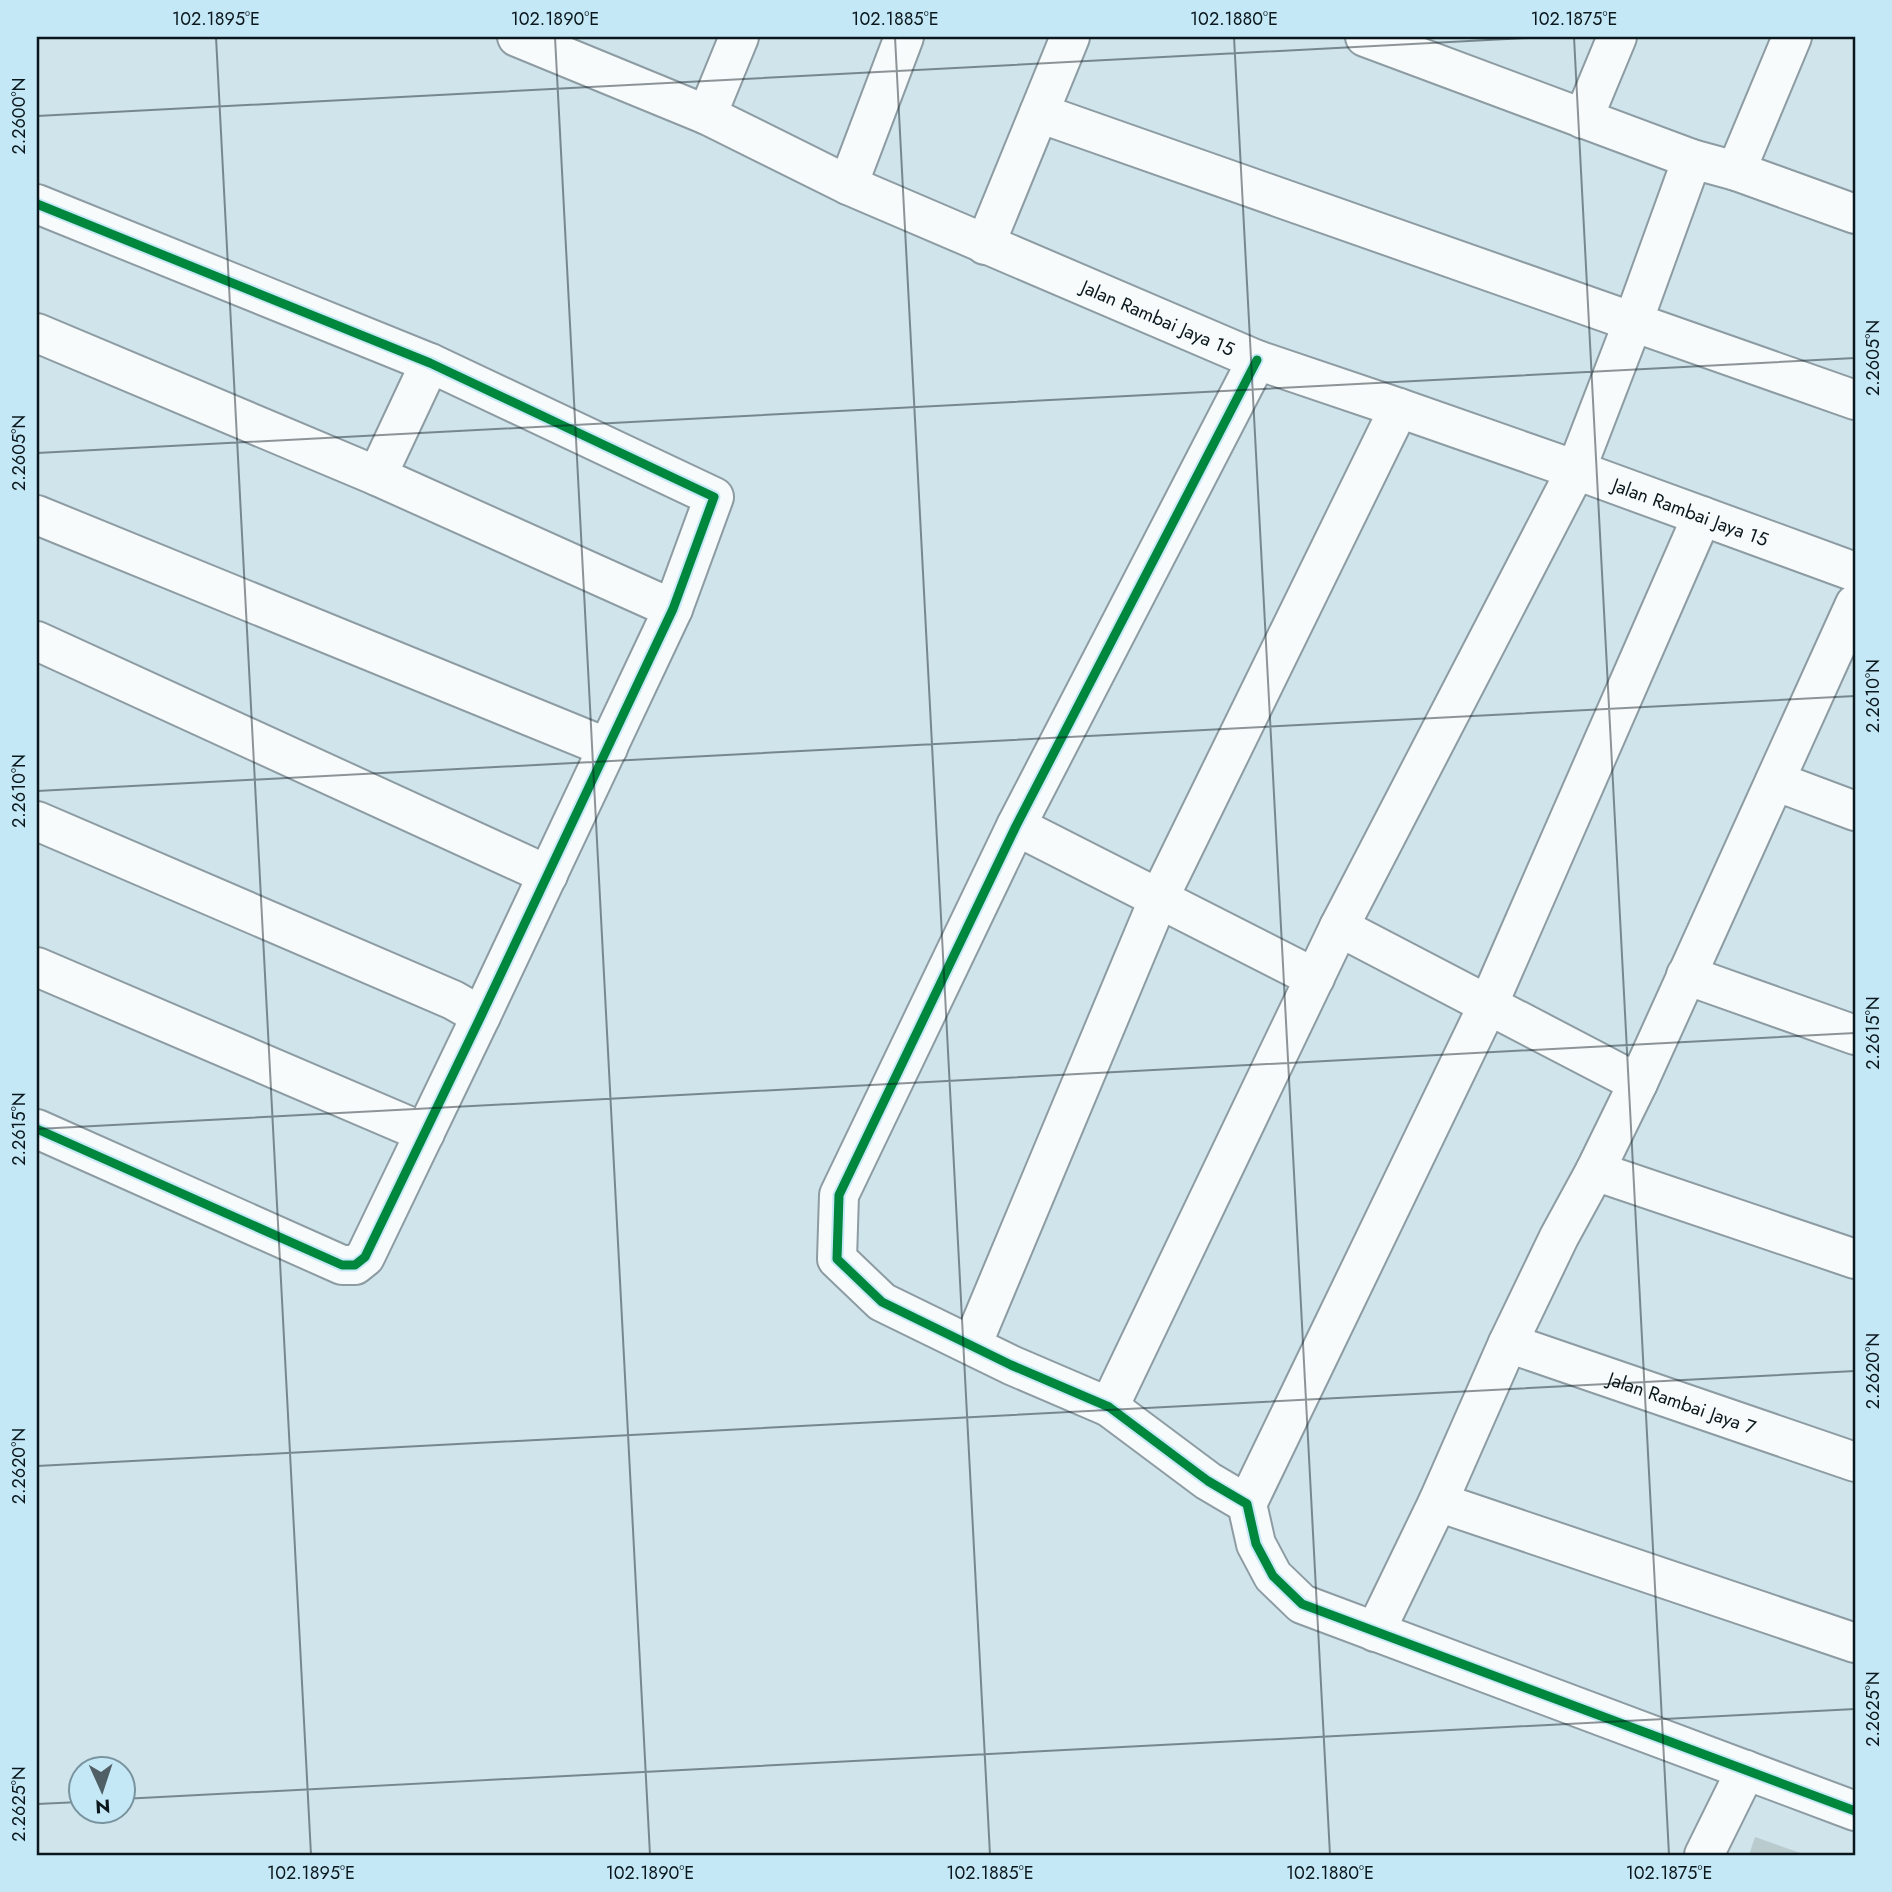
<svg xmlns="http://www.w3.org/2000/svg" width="1892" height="1892" viewBox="0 0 1892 1892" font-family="Jost,sans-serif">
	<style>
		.building { fill: #bacbce; filter: url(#shadow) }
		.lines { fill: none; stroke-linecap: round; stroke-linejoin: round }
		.minor-casing { stroke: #8d9ca2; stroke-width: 42 }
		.minor { stroke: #f8fbfc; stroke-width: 38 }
		.cycleway-casing { stroke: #c5e8f7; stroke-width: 13 }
		.cycleway { stroke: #00873e; stroke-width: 9 }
		.ticks { fill: none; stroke: #0a171c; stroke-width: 2; stroke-opacity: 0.45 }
		.labels { text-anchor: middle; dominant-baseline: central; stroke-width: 6; stroke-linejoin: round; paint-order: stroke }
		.street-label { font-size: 19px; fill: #0a171c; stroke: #c5e8f7 }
		.neatline { fill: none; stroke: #0a171c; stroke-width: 2.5 }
		.ticks-label { font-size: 18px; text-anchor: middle; fill: #0a171c }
	</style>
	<defs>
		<filter id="shadow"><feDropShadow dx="6" dy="6" stdDeviation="0" flood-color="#0004"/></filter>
	</defs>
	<rect width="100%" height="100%" fill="#d0e4ec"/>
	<polygon class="building" points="1755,1837 1806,1855 1749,1855"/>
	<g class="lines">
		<g class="minor-casing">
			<g id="minor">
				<path id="s1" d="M517,37L707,115L848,185L1257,360L1399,408L1576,470L1855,572"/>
				<polyline points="1365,37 1692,159 1736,171 1855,214"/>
				<polyline points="1039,113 1855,400"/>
				<polyline points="707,115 739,37"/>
				<polyline points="1583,119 1617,37"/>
				<polyline points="1736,171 1792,37"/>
				<polyline points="848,185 904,37"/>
				<polyline points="37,204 430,363 714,497 673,609 481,1016 365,1257 355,1265 342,1265 37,1129"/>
				<polyline points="985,245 1070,37"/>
				<polyline points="37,333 377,476 673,609"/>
				<polyline points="1257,360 1016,826 839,1195 837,1259 882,1302 1011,1365 1109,1407 1208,1481 1247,1504 1256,1544 1273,1576 1302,1604 1855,1811"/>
				<polyline points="377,476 430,363"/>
				<polyline points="37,515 608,748"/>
				<polyline points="37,641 548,875"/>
				<polyline points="1775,781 1855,811"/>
				<polyline points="37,821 453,1000 481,1016"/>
				<polyline points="1016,826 1315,978"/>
				<polyline points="1339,927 1638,1083"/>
				<polyline points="37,967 425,1133"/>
				<polyline points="1686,975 1855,1035"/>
				<polyline points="1595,1171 1855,1259"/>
				<path id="s2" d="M1508,1343L1855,1462"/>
				<polyline points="972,1345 1159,898 1399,408"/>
				<polyline points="1109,1407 1339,927 1576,470 1633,322 1692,159"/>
				<polyline points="1438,1502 1855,1643"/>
				<polyline points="1247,1504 1488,1005 1702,516"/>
				<polyline points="1375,1632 1438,1502 1508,1343 1559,1237 1595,1171 1638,1083 1855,604"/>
				<polyline points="1704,1855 1746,1770"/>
			</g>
		</g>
		<use href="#minor" class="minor"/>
		<g class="cycleway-casing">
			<g id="cycleway">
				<polyline points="37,204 430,363 714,497 673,609 481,1016 365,1257 355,1265 342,1265 37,1129"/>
				<polyline points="1257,360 1016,826 839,1195 837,1259 882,1302 1011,1365 1109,1407 1208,1481 1247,1504 1256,1544 1273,1576 1302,1604 1855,1811"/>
			</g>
		</g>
		<use href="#cycleway" class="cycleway"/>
	</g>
	<path class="ticks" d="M216,37L311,1855M555,37L650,1855M895,37L990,1855M1234,37L1330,1855M1574,37L1669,1855M37,116L1546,37M37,453L1855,358M37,791L1855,696M37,1129L1855,1033M37,1466L1855,1371M122,1799L1855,1709M37,1804L80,1802"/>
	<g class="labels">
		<g class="street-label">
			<text stroke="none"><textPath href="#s1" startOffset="700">Jalan Rambai Jaya 15</textPath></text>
			<text stroke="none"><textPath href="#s1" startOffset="1267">Jalan Rambai Jaya 15</textPath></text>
			<text stroke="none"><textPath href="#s2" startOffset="184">Jalan Rambai Jaya 7</textPath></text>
		</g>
	</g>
	<rect width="1892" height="1892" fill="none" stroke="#c5e8f7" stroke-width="77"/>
	<g transform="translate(102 1790) rotate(177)"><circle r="33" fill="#c5e8f7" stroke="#7a949f" stroke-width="2"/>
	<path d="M0-5L12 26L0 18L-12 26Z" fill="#4f5f65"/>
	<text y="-10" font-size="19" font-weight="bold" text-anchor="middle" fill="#0a171c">N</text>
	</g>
	<rect x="38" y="38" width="1816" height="1816" class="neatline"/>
	<g class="ticks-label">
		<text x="216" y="25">102.1895°E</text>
		<text x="555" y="25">102.1890°E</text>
		<text x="895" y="25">102.1885°E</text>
		<text x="1234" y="25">102.1880°E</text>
		<text x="1574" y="25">102.1875°E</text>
		<text transform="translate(19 116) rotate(-90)" y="6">2.2600°N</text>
		<text transform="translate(1873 358) rotate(-90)" y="6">2.2605°N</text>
		<text transform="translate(19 453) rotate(-90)" y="6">2.2605°N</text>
		<text transform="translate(1873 696) rotate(-90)" y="6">2.2610°N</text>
		<text transform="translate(19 791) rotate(-90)" y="6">2.2610°N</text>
		<text transform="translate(1873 1033) rotate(-90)" y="6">2.2615°N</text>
		<text transform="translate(19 1129) rotate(-90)" y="6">2.2615°N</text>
		<text transform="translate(1873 1371) rotate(-90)" y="6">2.2620°N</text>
		<text transform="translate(19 1466) rotate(-90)" y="6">2.2620°N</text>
		<text transform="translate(1873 1709) rotate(-90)" y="6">2.2625°N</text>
		<text transform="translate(19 1804) rotate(-90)" y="6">2.2625°N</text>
		<text x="311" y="1879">102.1895°E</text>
		<text x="650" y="1879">102.1890°E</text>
		<text x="990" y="1879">102.1885°E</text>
		<text x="1330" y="1879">102.1880°E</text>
		<text x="1669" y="1879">102.1875°E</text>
	</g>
</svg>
